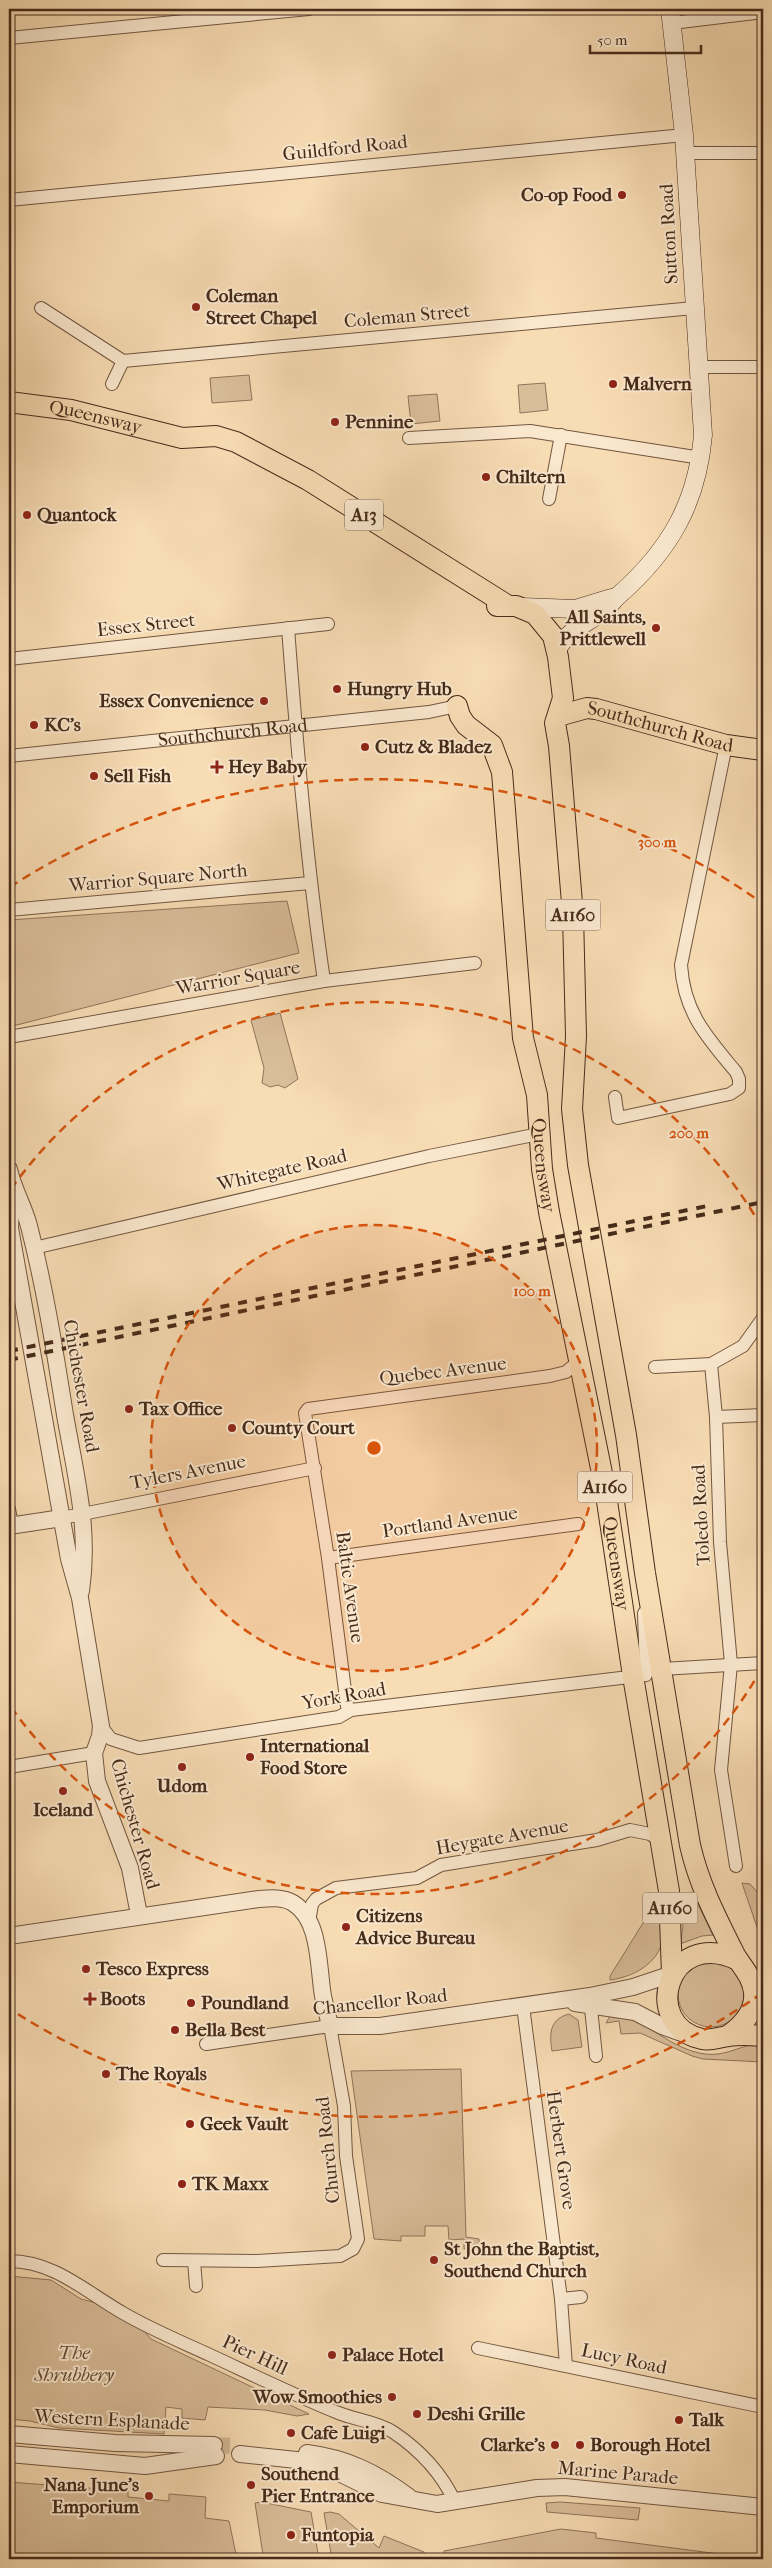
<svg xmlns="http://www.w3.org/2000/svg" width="772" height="2568" viewBox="0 0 772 2568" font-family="'IM FELL French Canon',serif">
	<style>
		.green { fill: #dabe9a; stroke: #90745a }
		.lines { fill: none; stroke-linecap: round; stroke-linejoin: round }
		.tertiary-tunnel { stroke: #d4b995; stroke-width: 16; stroke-dasharray: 16 8; stroke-linecap: butt }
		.minor-casing { stroke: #725740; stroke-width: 14 }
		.tertiary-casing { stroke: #725740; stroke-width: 18 }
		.secondary-casing { stroke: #462b1a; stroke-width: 19 }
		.primary-casing { stroke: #462b1a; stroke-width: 22 }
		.minor { stroke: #fae8ce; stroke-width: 12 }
		.tertiary { stroke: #fae8ce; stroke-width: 16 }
		.secondary { stroke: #fae8ce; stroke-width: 18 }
		.primary { stroke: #f8dcb4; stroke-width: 20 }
		.rail { stroke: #462b1a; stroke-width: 4; stroke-dasharray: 9 9; stroke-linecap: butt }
		.ring { fill: none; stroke: #d8540d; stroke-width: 2.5; stroke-dasharray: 9 6 }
		.poi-dot { fill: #8f2418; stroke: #fae8ce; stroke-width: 2 }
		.labels { text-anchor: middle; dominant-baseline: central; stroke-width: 4; stroke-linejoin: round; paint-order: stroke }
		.shield { fill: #fae8ce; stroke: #7c6450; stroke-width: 1 }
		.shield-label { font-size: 18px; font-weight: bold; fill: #462b1a }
		.street-label { font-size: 19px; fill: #462b1a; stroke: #fae8ce }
		.poi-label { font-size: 19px; font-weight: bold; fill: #462b1a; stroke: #fae8ce; text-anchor: start }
		.park-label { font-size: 19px; font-style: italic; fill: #644834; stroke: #fae8ce }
		.centre { fill: #d8540d; stroke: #fae8ce; stroke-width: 2.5 }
		.ring-label { font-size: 15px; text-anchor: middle; font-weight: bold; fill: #d8540d; stroke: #fae8ce; stroke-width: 4; stroke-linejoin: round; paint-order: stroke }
	</style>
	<rect width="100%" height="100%" fill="#f8dcb4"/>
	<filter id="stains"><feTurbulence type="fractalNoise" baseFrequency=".004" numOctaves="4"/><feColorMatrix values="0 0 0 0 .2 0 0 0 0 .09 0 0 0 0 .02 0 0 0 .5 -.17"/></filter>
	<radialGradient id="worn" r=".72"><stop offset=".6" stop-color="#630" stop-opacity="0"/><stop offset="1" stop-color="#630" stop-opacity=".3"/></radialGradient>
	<g class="green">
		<polygon points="249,375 252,400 212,403 210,378"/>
		<polygon points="545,383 548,410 520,413 518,385"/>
		<polygon points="437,394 440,421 411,424 408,396"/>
		<polygon points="287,901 299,953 9,1027 9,920"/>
		<polygon points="280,1013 298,1079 285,1088 278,1085 270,1087 262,1083 264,1068 251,1020"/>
		<polygon points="742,1883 750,1884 763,1898 763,1945"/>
		<polygon points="692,1892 713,1935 702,1936 680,1944 683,1927 678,1894"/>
		<path d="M663,1912C663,1921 664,1931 663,1939C658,1964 633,1977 610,1980V1976L648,1915Z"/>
		<circle cx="711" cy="1994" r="33"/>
		<path d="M569,2014L578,2020L582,2047L552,2051C549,2033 550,2019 569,2014Z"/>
		<path d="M628,2014C654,2030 686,2058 718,2054C734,2052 747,2043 763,2044V2062L703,2059L692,2056L640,2033L621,2034L619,2021L606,2023L610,2016Z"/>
		<polygon points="461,2069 466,2237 479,2239 480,2249 464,2249 464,2239 449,2240 448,2226 425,2226 425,2236 401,2236 401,2241 374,2239 351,2071"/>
		<polygon points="9,2276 51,2280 81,2299 104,2305 144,2331 151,2339 309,2414 297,2416 265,2410 208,2407 205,2420 182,2418 182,2409 166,2407 164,2434 59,2428 30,2421 9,2419"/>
		<polygon points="9,2482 128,2491 128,2497 169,2501 169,2494 206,2497 205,2518 229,2521 237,2559 9,2559"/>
		<polygon points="261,2502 311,2512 319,2559 262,2559 261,2556 263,2555 255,2503"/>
		<polygon points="560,2502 640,2508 638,2520 547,2512 546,2503"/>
		<polygon points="330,2512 339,2514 379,2548 384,2536 424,2552 424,2558 444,2557 444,2551 561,2529 596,2533 596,2538 758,2559 332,2559 324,2513"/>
	</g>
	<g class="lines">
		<polyline class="tertiary-tunnel" points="214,2445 238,2446"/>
		<g class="minor-casing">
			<g id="minor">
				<polyline points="672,23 763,12"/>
				<polyline points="9,38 309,9"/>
				<polyline points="685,153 763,153"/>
				<polyline points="9,200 684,135"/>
				<polyline points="41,308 123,361 112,384"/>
				<polyline points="123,361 694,308"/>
				<polyline points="698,367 763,367"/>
				<polyline points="409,438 530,431 701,458"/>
				<polyline points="549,499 561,435"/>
				<path d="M288,628C297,747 307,864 324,981"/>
				<polyline points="9,659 328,624"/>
				<path id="s1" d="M9,756L429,712L457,706"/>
				<polyline points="9,910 310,883"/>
				<polyline points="9,1037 324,981 475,963"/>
				<path d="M615,1097L618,1118L730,1094L739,1088V1079L736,1072C707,1037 684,1013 681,965L726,745"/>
				<polyline points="34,1248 429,1156 539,1134"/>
				<polyline points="711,1364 716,1417 720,1542 731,1664 721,1770 736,1866"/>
				<polyline points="655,1367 711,1364 743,1346 763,1318"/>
				<polyline points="716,1417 763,1415"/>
				<polyline points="9,1509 12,1525"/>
				<polyline points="62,1518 315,1468"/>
				<polyline points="328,1558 578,1524"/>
				<polyline points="662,1669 763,1663"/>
				<polyline points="351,1710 347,1706 328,1558 305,1413 308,1409 550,1376 566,1372 580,1360"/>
				<polyline points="101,1726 111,1739 139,1748 339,1717 351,1710 646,1675 644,1613"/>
				<polyline points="9,1767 94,1753"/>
				<polyline points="309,1922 312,1904 316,1899 336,1888 417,1878 441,1865 597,1840 630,1830 650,1834 661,1841"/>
				<polyline points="590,1999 596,2056"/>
				<polyline points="523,2006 561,2299 566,2366"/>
				<polyline points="163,2260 257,2261 340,2256 353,2249 358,2239 346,2156 344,2106 330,2026 206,2044"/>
				<path d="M9,2261C54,2261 86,2292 123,2313C152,2330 182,2342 212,2356C253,2375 294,2395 336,2412C354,2420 376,2421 393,2432C420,2450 441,2472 455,2502"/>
				<polyline points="194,2261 196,2286"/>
				<polyline points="561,2299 581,2297"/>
				<polyline points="478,2348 763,2407"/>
			</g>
		</g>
		<g class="tertiary-casing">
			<g id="tertiary">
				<path d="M9,1169C13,1189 24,1206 29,1226C45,1288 55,1352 65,1415C76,1477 90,1529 81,1591"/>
				<polyline points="12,1184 10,1228 69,1559 80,1598 101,1726 100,1736 94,1753 97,1781 130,1868 139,1915"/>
				<polyline points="9,1526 62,1518"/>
				<path d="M9,1936L259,1899C271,1898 283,1897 293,1903C321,1920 318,1968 323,1996C325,2006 328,2016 330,2026H380L590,1996L633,1987L672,1974"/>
				<polyline points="575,2003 635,2012 662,2026 690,2036"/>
				<polyline points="9,2434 115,2443 214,2445"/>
				<path d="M307,2453C347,2458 377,2473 409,2497"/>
				<polyline points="9,2454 145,2466 216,2456"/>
				<polyline points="240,2454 306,2461 331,2469 382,2494 437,2504 537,2488 565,2487 763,2507"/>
			</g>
		</g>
		<g class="secondary-casing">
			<g id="secondary">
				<polyline points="521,607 575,609 611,598"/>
				<path d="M557,650C567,631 586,624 603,611C609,607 613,600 619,595C670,550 697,503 703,435L684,135L670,9"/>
			</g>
		</g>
		<g class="primary-casing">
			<g id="primary">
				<path id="s2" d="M9,402L71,410L182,438L216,436L236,442L308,480L507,605"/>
				<path d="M497,606H516L535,614L553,636L558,657L563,698L555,723L559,746L573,915L576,1036L572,1109L578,1165L626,1435L645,1573L690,1845C699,1885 717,1919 735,1955C742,1967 752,1976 754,1992C756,2011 743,2025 729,2035"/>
				<path id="s3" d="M457,706L460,716L466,725L492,745L502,772L523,1038L537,1095L542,1169L549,1212L605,1488L633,1676L669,1891L672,1974"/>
				<path id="s4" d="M558,716L587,708L596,709L726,745L763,750"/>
				<path d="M738,1960C667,1926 640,2026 702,2039C712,2041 719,2037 729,2036C740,2034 752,2035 763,2036"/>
			</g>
		</g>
		<use href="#minor" class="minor"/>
		<use href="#tertiary" class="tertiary"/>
		<use href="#secondary" class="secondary"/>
		<use href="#primary" class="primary"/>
		<g class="rail">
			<polyline points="9,1351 707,1206"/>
			<polyline points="9,1360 763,1202"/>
		</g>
	</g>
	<circle cx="374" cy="1448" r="223" fill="#d8540d" fill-opacity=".12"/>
	<g class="ring">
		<circle cx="374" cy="1448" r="223"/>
		<path d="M762 1668A446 446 0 0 1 11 1707M11 1189A446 446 0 0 1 762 1228"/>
		<path d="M762 1993A669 669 0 0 1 10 2009M10 887A669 669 0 0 1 762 903"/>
	</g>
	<g class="poi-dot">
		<circle cx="622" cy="195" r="5"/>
		<circle cx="196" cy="307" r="5"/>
		<circle cx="613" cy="384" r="5"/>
		<circle cx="335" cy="422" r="5"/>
		<circle cx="486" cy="477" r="5"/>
		<circle cx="27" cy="515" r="5"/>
		<circle cx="656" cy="628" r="5"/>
		<circle cx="337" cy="689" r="5"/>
		<circle cx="264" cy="701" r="5"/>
		<circle cx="34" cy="725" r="5"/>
		<circle cx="365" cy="747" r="5"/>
		<path d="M214.5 759.5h5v5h5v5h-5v5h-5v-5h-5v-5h5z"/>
		<circle cx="94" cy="776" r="5"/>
		<circle cx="129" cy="1409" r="5"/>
		<circle cx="232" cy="1428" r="5"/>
		<circle cx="250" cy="1757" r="5"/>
		<circle cx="182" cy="1767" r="5"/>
		<circle cx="63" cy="1791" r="5"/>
		<circle cx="346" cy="1927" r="5"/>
		<circle cx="86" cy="1969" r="5"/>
		<path d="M87.5 1991.5h5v5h5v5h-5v5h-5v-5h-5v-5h5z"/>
		<circle cx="191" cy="2003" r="5"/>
		<circle cx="175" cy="2030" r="5"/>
		<circle cx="106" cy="2074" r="5"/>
		<circle cx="190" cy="2124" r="5"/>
		<circle cx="182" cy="2184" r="5"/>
		<circle cx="434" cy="2260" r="5"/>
		<circle cx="332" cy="2355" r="5"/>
		<circle cx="392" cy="2397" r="5"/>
		<circle cx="417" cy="2414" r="5"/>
		<circle cx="679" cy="2420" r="5"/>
		<circle cx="291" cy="2433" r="5"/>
		<circle cx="555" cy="2445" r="5"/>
		<circle cx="580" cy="2445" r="5"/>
		<circle cx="251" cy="2485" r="5"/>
		<circle cx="149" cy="2496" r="5"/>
		<circle cx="291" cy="2535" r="5"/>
	</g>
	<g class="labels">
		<g class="shield">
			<rect x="345" y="499.5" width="38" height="31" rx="4"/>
			<rect x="545.5" y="899.5" width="55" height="31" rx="4"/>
			<rect x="577.5" y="1471.5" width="55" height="31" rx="4"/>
			<rect x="642.5" y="1892.5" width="55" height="31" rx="4"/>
		</g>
		<g class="shield-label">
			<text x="364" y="515">A13</text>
			<text x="573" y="915">A1160</text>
			<text x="605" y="1487">A1160</text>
			<text x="670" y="1908">A1160</text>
		</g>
		<g class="street-label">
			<text transform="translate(345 148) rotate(-6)">Guildford Road</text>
			<text transform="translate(669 234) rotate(-93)">Sutton Road</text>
			<text transform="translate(407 316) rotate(-5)">Coleman Street</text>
			<text stroke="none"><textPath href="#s2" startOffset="88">Queensway</textPath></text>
			<text transform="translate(146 625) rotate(-6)">Essex Street</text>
			<text stroke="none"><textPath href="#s4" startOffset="106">Southchurch Road</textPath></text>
			<text stroke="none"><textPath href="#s1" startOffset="225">Southchurch Road</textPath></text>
			<text transform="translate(158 878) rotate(-5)">Warrior Square North</text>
			<text transform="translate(238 978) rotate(-10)">Warrior Square</text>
			<text stroke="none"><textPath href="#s3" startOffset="479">Queensway</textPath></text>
			<text transform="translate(282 1170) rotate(-13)">Whitegate Road</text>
			<text transform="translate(443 1371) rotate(-7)">Quebec Avenue</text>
			<text transform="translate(81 1386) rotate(80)">Chichester Road</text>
			<text transform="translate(188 1472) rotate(-11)">Tylers Avenue</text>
			<text transform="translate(701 1515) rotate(-93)">Toledo Road</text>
			<text transform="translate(450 1522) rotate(-8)">Portland Avenue</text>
			<text stroke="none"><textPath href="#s3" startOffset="884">Queensway</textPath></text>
			<text transform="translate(350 1587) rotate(82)">Baltic Avenue</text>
			<text transform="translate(344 1696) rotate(-10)">York Road</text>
			<text transform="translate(135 1824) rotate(74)">Chichester Road</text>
			<text transform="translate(502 1837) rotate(-10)">Heygate Avenue</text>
			<text transform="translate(380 2002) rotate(-6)">Chancellor Road</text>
			<text transform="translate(328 2150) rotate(-96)">Church Road</text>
			<text transform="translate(561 2150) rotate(82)">Herbert Grove</text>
			<text transform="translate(255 2355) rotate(25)">Pier Hill</text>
			<text transform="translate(624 2359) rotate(12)">Lucy Road</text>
			<text transform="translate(112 2420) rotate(3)">Western Esplanade</text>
			<text transform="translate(618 2473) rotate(5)">Marine Parade</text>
		</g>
		<g class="poi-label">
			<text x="612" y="195" text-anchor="end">Co-op Food</text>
			<text x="206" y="296">Coleman<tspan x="206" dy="22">Street Chapel</tspan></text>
			<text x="623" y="384">Malvern</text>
			<text x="345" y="422">Pennine</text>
			<text x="496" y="477">Chiltern</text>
			<text x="37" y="515">Quantock</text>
			<text x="646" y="617" text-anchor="end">All Saints,<tspan x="646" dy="22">Prittlewell</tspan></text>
			<text x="347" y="689">Hungry Hub</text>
			<text x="254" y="701" text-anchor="end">Essex Convenience</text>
			<text x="44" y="725">KC's</text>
			<text x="375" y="747">Cutz &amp; Bladez</text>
			<text x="228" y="767">Hey Baby</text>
			<text x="104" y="776">Sell Fish</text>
			<text x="139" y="1409">Tax Office</text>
			<text x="242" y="1428">County Court</text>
			<text x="260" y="1746">International<tspan x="260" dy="22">Food Store</tspan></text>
			<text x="182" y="1786" text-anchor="middle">Udom</text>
			<text x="63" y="1810" text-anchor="middle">Iceland</text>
			<text x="356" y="1916">Citizens<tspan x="356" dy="22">Advice Bureau</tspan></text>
			<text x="96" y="1969">Tesco Express</text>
			<text x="100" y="1999">Boots</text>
			<text x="201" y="2003">Poundland</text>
			<text x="185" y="2030">Bella Best</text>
			<text x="116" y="2074">The Royals</text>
			<text x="200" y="2124">Geek Vault</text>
			<text x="192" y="2184">TK Maxx</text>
			<text x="444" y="2249">St John the Baptist,<tspan x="444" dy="22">Southend Church</tspan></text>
			<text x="342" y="2355">Palace Hotel</text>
			<text x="382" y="2397" text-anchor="end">Wow Smoothies</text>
			<text x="427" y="2414">Deshi Grille</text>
			<text x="689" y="2420">Talk</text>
			<text x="301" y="2433">Cafe Luigi</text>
			<text x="545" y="2445" text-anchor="end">Clarke's</text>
			<text x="590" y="2445">Borough Hotel</text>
			<text x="261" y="2474">Southend<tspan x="261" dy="22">Pier Entrance</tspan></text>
			<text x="139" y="2485" text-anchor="end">Nana June's<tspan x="139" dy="22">Emporium</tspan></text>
			<text x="301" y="2535">Funtopia</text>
		</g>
		<g class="park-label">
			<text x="74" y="2353">The<tspan x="74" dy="22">Shrubbery</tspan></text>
		</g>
	</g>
	<circle cx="374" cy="1448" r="8" class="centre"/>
	<g class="ring-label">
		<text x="657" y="847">300 m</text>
		<text x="689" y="1138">200 m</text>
		<text x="532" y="1296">100 m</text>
	</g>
	<rect width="772" height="2568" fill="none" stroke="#f8dcb4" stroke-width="30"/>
	<rect x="10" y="10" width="752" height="2548" fill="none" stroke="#462b1a" stroke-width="2.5"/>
	<rect x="15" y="15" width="742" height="2538" fill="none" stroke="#462b1a"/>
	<path d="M590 45v8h111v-8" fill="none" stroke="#462b1a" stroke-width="2.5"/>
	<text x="597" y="45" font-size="15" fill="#462b1a" stroke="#fae8ce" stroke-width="4" paint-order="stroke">50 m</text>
	<rect width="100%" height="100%" filter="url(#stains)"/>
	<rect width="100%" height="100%" fill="url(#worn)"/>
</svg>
